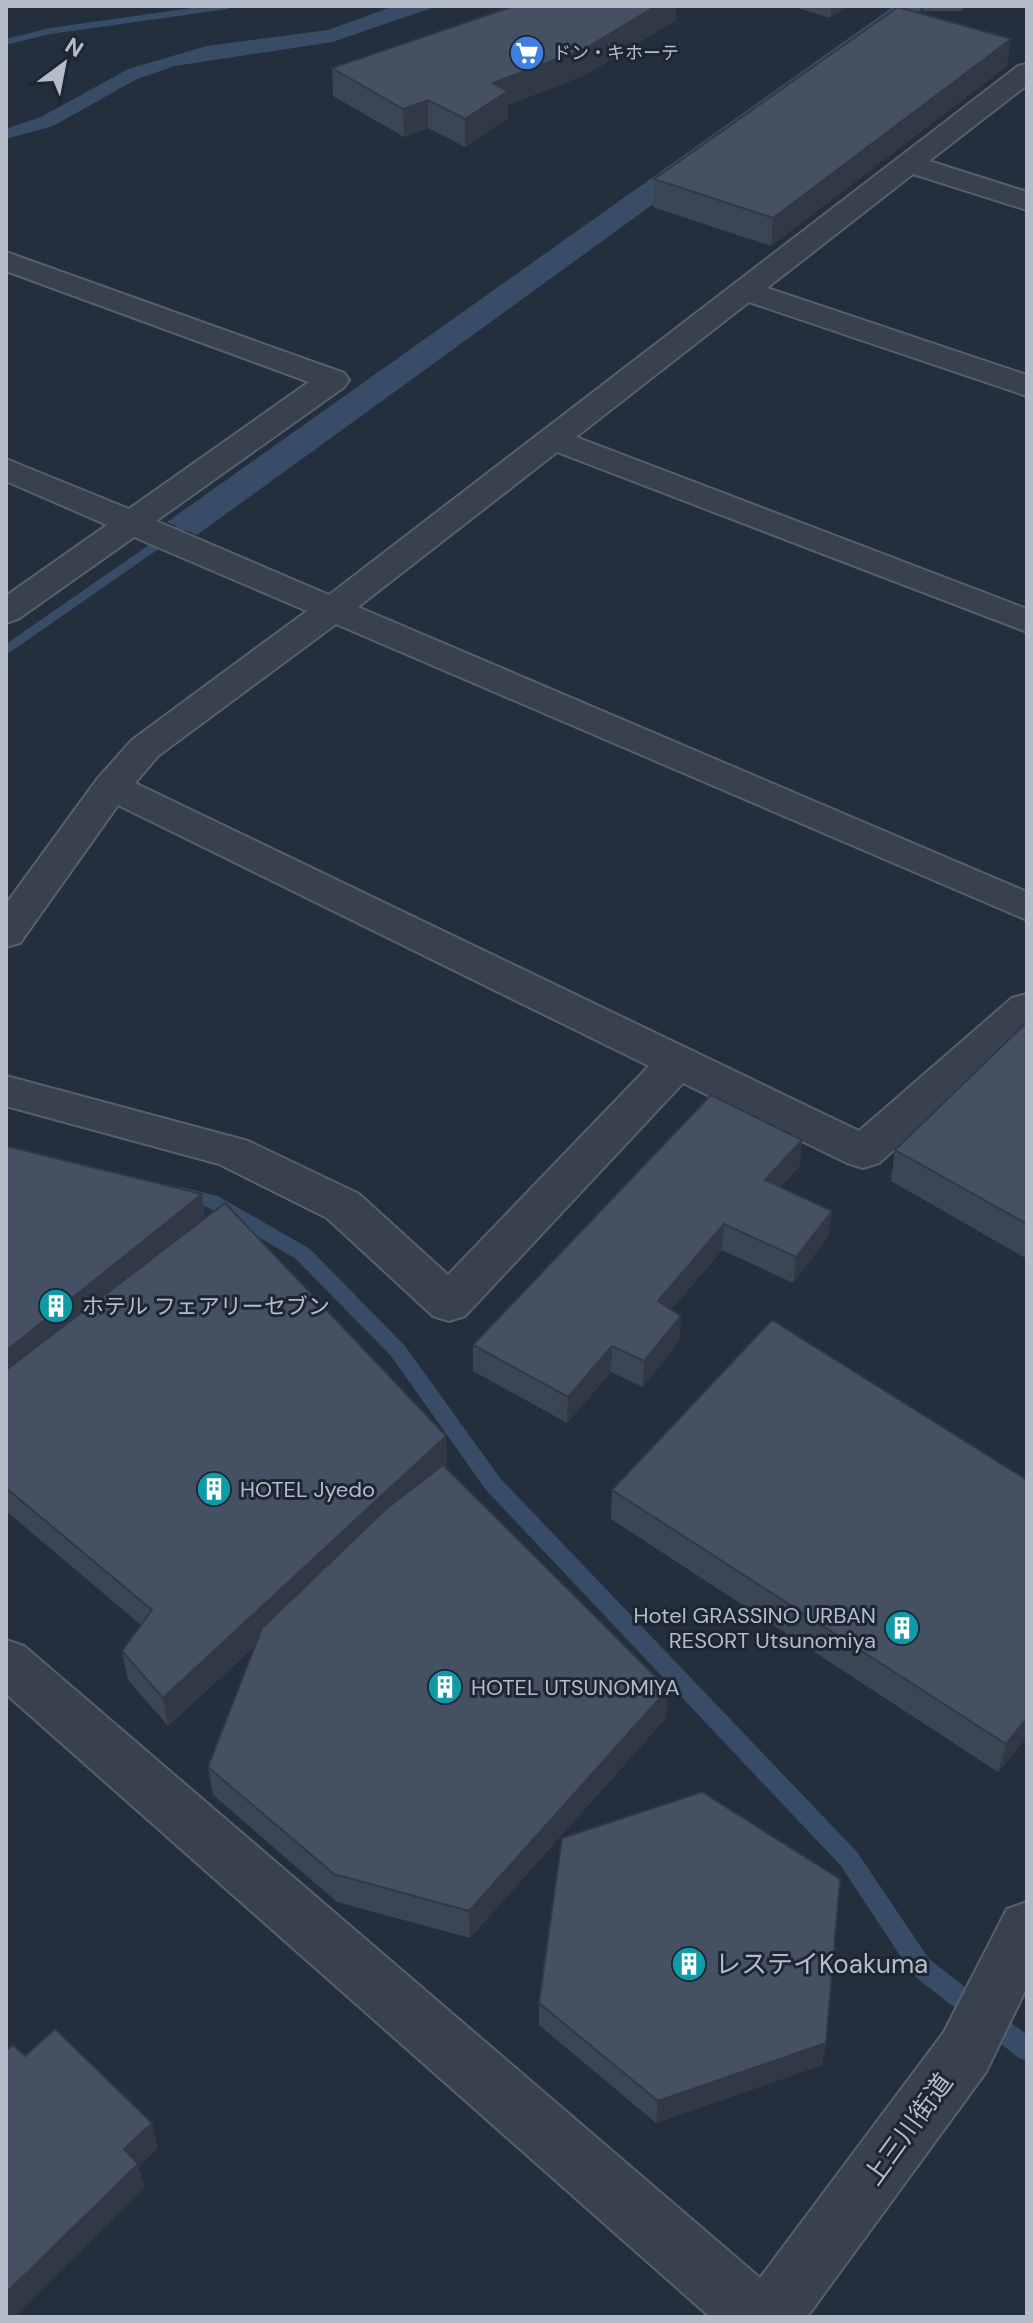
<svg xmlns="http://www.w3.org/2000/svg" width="1033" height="2323" viewBox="0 0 1033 2323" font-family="'DM Sans','Noto Sans JP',sans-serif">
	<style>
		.water { fill: #394c67 }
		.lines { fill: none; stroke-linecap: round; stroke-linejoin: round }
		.stream { fill: #394c67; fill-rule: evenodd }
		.minor-casing { stroke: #565f6c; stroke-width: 4 }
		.minor { fill: #38414e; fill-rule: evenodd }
		.wall { fill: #3b4654 }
		.shaded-wall { fill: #303945 }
		.building { fill: #455162; stroke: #303945; stroke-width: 2 }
		.labels { text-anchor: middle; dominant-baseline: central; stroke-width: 6; stroke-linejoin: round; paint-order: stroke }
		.far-poi-label { font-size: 18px; fill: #b4bcc9; stroke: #1d2633; text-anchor: start }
		.poi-label { font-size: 22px; fill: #b4bcc9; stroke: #1d2633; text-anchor: start }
		.near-poi-label { font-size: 26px; fill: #b4bcc9; stroke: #1d2633; text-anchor: start }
		.near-street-label { font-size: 26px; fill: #b4bcc9; stroke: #1d2633 }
	</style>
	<rect width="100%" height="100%" fill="#242f3e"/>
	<g class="water">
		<polygon points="394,6 438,6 332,42 175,66 137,79 53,126 6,139 6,129 41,117 128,69 207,46 328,30"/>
		<polygon points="894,6 920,6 921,10 197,535 167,522"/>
	</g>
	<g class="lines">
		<g class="stream">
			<polygon points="206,6 233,6 228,9 50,34 6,45 6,39 50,28"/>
			<polygon points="198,511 205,515 203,518 6,655 6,644"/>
			<polygon points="181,1187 218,1196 310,1249 405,1346 500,1478 857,1852 929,1959 1027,2035 1027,2061 1019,2058 913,1975 841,1866 486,1490 391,1356 296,1259 207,1207 175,1199 172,1194 175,1189"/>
		</g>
		<g class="minor-casing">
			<g id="minor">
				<polygon points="1027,64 1027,85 929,161 1027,192 1027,210 913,174 767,288 1027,375 1027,396 749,302 576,437 1027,609 1027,632 557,452 358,607 1027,892 1027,920 336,624 158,756 135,783 859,1131 1012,998 1027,994 1027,1031 879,1163 863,1168 847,1163 683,1083 465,1316 449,1321 433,1316 327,1218 219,1164 6,1106 6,1076 248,1141 359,1194 448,1275 649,1066 118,805 20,943 6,947 6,904 98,778 132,740 307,611 134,537 18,619 6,623 6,596 107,525 6,481 6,459 129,509 309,382 6,271 6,252 344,373 349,380 344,387 156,521 329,595 1018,66"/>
				<polygon points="6,1640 24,1646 760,2278 944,2032 1007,1909 1027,1902 1027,1987 986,2072 807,2317 710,2317 6,1694"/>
			</g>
		</g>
		<use href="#minor" class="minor"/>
	</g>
	<g class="wall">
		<polygon points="514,6 676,6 676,20 585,75 508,105 508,118 465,147 428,128 404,137 333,96 332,68"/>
		<polygon points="791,6 848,6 830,18"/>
		<polygon points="922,6 964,6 963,11 923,11"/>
		<polygon points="1007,66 771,246 653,207 654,179"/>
		<polygon points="1027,1022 1027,1259 891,1181 895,1150"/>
		<polygon points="802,1140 799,1167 780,1187 832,1211 828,1237 793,1283 722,1250 671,1310 681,1316 679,1341 643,1387 611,1372 567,1423 473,1371 473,1345"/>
		<polygon points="6,1146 205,1218 446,1436 447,1466 446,1468 668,1689 666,1718 470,1938 337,1902 213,1795 208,1767 256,1645 168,1726 128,1680 122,1651 141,1625 6,1511"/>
		<polygon points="1027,1480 1027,1737 998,1772 611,1519 612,1490"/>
		<polygon points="539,2003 826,2043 822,2065 656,2123 539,2025"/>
	</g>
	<g class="shaded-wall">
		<polygon points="656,6 676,6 676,20 585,75 508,105 508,118 465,147 465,119 493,83"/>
		<polygon points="832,6 848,6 830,18"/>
		<polygon points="1011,39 1007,66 771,246 773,218"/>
		<polygon points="428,100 428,128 404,137 403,109"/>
		<polygon points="802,1140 799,1167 762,1206 765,1180"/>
		<polygon points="202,1194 206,1225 6,1387 6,1351"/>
		<polygon points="832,1211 828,1237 793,1283 796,1257"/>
		<polygon points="724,1224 722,1250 657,1327 658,1301"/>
		<polygon points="681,1316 679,1341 643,1387 644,1361"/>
		<polygon points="612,1346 611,1372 567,1423 568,1397"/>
		<polygon points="446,1436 447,1466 168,1726 163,1698"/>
		<polygon points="668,1689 666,1718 470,1938 469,1911"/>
		<polygon points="1027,1718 1027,1737 998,1772 1006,1744"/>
		<polygon points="826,2043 822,2065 656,2123 658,2101"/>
		<polygon points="152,2123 158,2148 139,2167 145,2188 14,2317 6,2317 6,2293 124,2149"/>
	</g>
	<g class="building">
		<polygon points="514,6 656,6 586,48 493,83 508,91 465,119 428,100 403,109 332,68"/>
		<polygon points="898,7 1011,39 773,218 654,179"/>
		<polygon points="1027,1022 1027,1224 895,1150"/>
		<polygon points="711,1095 802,1140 765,1180 832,1211 796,1257 724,1224 658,1301 681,1316 644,1361 612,1346 568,1397 473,1345"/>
		<polygon points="6,1146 202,1194 6,1351"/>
		<polygon points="225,1203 446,1436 163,1698 122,1651 152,1610 6,1488 6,1370"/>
		<polygon points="772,1320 1027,1480 1027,1718 1006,1744 612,1490"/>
		<polygon points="443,1465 668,1689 469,1911 334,1874 208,1767 262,1628 386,1509"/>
		<polygon points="702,1792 840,1879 826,2043 658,2101 539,2003 562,1838"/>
		<polygon points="55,2029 152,2123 124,2149 138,2164 6,2293 6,2051 13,2045 25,2056"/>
	</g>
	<defs>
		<g id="supermarket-disc" transform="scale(1.8)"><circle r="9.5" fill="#3f7fe0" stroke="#1d2633"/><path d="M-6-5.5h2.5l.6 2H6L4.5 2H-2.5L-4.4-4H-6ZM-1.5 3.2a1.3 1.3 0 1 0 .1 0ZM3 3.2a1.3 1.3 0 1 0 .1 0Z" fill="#fff"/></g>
		<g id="building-disc" transform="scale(1.8)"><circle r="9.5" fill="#0f9aa8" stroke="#1d2633"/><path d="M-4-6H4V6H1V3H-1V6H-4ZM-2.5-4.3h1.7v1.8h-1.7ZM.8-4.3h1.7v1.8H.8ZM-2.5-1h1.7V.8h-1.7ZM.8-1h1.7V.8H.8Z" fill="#fff"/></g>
	</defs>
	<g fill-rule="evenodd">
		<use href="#supermarket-disc" x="527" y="53"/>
		<use href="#building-disc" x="56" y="1306"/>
		<use href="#building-disc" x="214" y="1489"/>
		<use href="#building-disc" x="902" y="1628"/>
		<use href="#building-disc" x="445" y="1687"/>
		<use href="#building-disc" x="689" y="1964"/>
	</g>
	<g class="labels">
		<g class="far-poi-label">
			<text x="553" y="53">ドン・キホーテ</text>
		</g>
		<g class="poi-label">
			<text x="82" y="1306">ホテル フェアリーセブン</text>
			<text x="240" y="1489">HOTEL Jyedo</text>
			<text x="876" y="1615" text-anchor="end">Hotel GRASSINO URBAN<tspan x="876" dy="25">RESORT Utsunomiya</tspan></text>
			<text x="471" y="1687">HOTEL UTSUNOMIYA</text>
		</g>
		<g class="near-poi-label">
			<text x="715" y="1964">レステイKoakuma</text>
		</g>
		<g class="near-street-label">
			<text transform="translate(908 2129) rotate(-54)">上三川街道</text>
		</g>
	</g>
	<rect width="1033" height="2323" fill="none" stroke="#b4bcc9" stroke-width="16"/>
	<g transform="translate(64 64) rotate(32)" stroke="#1d2633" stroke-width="6" paint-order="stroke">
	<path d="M0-6L14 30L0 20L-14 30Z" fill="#b4bcc9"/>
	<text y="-12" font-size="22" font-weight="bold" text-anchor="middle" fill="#b4bcc9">N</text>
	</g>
</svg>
